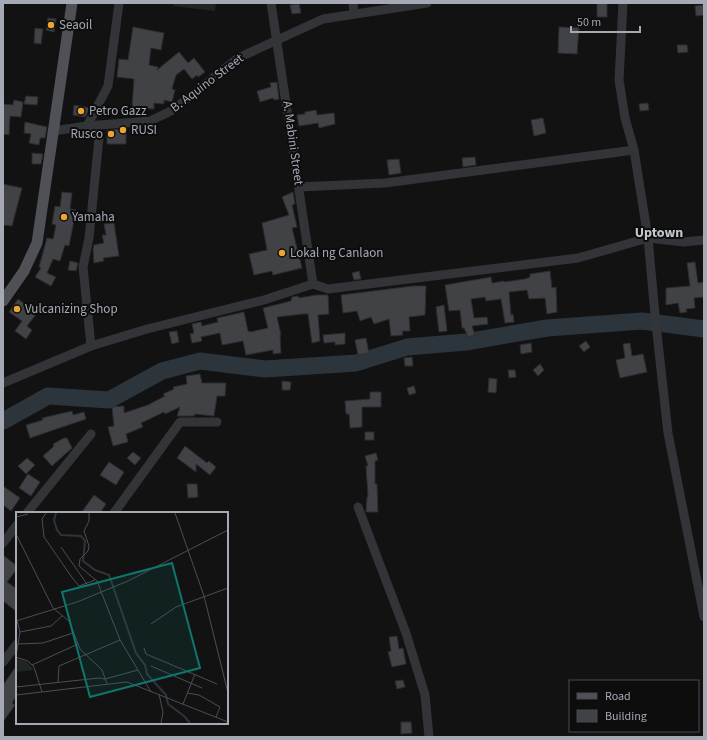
<svg xmlns="http://www.w3.org/2000/svg" width="707" height="740" viewBox="0 0 707 740" font-family="'Source Sans 3',sans-serif">
	<style>
		.green { fill: #1e261f }
		.lines { fill: none; stroke-linecap: round; stroke-linejoin: round }
		.river { stroke: #2c353b; stroke-width: 17 }
		.building { fill: #414246; stroke: #2c2c2f }
		.minor { stroke: #333438; stroke-width: 9 }
		.major { stroke: #4f5157; stroke-width: 11 }
		.poi-dot { fill: #eca531; stroke: #0d0d0e; stroke-width: 1.5 }
		.labels { text-anchor: middle; dominant-baseline: central; stroke-width: 4; stroke-linejoin: round; paint-order: stroke }
		.poi-label { font-size: 13px; fill: #a4a9b4; stroke: #0d0d0e; text-anchor: start }
		.street-label { font-size: 13px; fill: #a4a9b4; stroke: #0d0d0e }
		.neighbourhood-label { font-size: 14px; font-weight: bold; fill: #c4c8d0; stroke: #0d0d0e }
		.inset-river { fill: none; stroke: #2c353b; stroke-width: 2 }
		.inset-road { fill: none; stroke: #4c4e53; stroke-width: 1 }
		.view { fill: #0f766e; fill-opacity: 0.15; stroke: #0f766e; stroke-width: 2 }
		.inset-edge { fill: none; stroke: #a4a9b4; stroke-width: 2 }
	</style>
	<rect width="100%" height="100%" fill="#121213"/>
	<polygon class="green" points="174,3 216,3 215,11 173,6"/>
	<g class="lines">
		<polyline class="river" points="3,421 48,396 109,400 162,371 200,361 265,369 356,363 407,347 466,342 547,328 642,321 704,329"/>
	</g>
	<g class="building">
		<rect x="597" y="3" width="10" height="14"/>
		<polygon points="299,4 301,13 292,14 290,5"/>
		<polygon points="704,5 704,15 696,16 695,6"/>
		<polygon points="48,18 56,19 54,32 46,30"/>
		<polygon points="133,27 164,33 161,50 151,48 149,65 158,67 157,70 179,52 188,63 194,58 205,72 198,77 197,75 192,79 184,69 176,75 172,89 175,90 172,102 164,100 164,104 154,103 154,109 132,108 134,79 117,77 119,59 128,60"/>
		<polygon points="559,27 579,28 577,54 558,53"/>
		<polygon points="35,28 43,29 41,44 34,43"/>
		<polygon points="677,45 687,45 688,52 678,53"/>
		<polygon points="277,82 279,99 274,100 273,98 260,102 257,91 271,87 270,83"/>
		<polygon points="26,96 38,97 37,105 24,104"/>
		<polygon points="14,100 23,102 21,117 10,116 9,135 3,134 3,104 13,105"/>
		<polygon points="648,103 649,110 640,111 639,104"/>
		<polygon points="74,105 90,108 85,117 73,115"/>
		<polygon points="316,110 317,115 334,113 335,124 319,128 318,123 299,126 297,115 305,114 305,112"/>
		<polygon points="543,118 546,133 534,136 531,120"/>
		<polygon points="25,122 47,127 45,138 40,138 39,145 29,143 31,134 24,133"/>
		<polygon points="126,129 126,144 107,144 107,130"/>
		<polygon points="32,153 43,154 41,164 32,164"/>
		<polygon points="475,157 476,165 463,167 462,158"/>
		<polygon points="399,159 401,173 389,175 387,160"/>
		<polygon points="3,184 22,188 12,226 3,225"/>
		<polygon points="62,192 72,193 70,209 76,210 69,246 65,245 60,261 53,259 47,273 56,277 51,286 35,277 41,268 39,267 47,238 53,239 56,225 52,224 55,206 60,207"/>
		<polygon points="293,192 295,204 292,205 297,227 292,228 302,268 273,275 272,271 254,275 249,254 267,250 262,223 289,215 282,197"/>
		<polygon points="114,223 119,256 103,258 104,261 94,263 93,250 94,245 104,243 102,235 106,235 104,224"/>
		<polygon points="70,261 78,263 76,271 68,270"/>
		<polygon points="695,262 698,283 704,282 704,297 694,298 695,308 686,309 687,312 680,313 678,303 666,305 666,288 690,286 687,263"/>
		<polygon points="359,271 361,279 354,280 352,273"/>
		<polygon points="550,271 552,288 556,287 557,312 547,314 545,298 529,299 527,290 509,292 511,315 513,314 514,322 505,323 501,299 486,301 485,297 471,299 474,318 487,317 488,324 472,326 475,335 468,337 464,328 462,328 460,310 449,311 445,285 491,277 492,283 504,281 504,282 525,279 530,277 530,274"/>
		<polygon points="413,286 426,286 425,315 409,317 410,331 402,331 403,335 391,336 389,319 374,324 371,317 360,321 357,311 343,313 341,295"/>
		<polygon points="316,295 328,295 329,314 318,315 320,341 312,343 308,314 303,314 277,317 281,335 280,335 281,353 273,354 273,350 246,355 243,341 222,345 220,333 201,337 202,341 192,343 190,334 194,333 192,324 201,322 202,326 218,322 217,318 244,312 248,331 250,332 268,328 263,308 291,301 292,297 298,296 299,298"/>
		<polygon points="18,299 37,313 27,326 32,330 26,339 15,331 22,321 9,312"/>
		<polygon points="444,305 447,331 439,332 436,307"/>
		<polygon points="177,331 179,342 172,344 169,332"/>
		<polygon points="345,333 345,344 335,345 335,342 324,343 323,335"/>
		<polygon points="366,338 369,353 358,355 355,340"/>
		<polygon points="586,341 590,347 584,352 579,346"/>
		<polygon points="531,343 532,352 521,354 520,345"/>
		<polygon points="630,343 632,356 643,354 647,372 620,378 616,360 625,358 623,344"/>
		<polygon points="412,357 413,366 405,366 404,358"/>
		<polygon points="540,364 544,370 538,376 533,370"/>
		<polygon points="508,370 515,370 516,377 509,378"/>
		<polygon points="200,374 202,383 226,383 225,396 217,396 214,416 195,414 194,416 177,416 180,407 165,414 164,412 141,423 143,427 126,434 128,442 113,446 108,427 114,426 112,407 124,406 124,413 148,405 165,396 163,394 174,389 173,387 187,384 186,376"/>
		<polygon points="489,378 497,379 496,393 488,392"/>
		<polygon points="282,381 291,382 290,390 282,390"/>
		<polygon points="414,386 416,393 409,395 407,388"/>
		<polygon points="370,392 381,392 381,407 362,407 362,427 350,428 349,414 346,414 345,401 370,399"/>
		<polygon points="72,411 73,415 84,412 86,419 30,438 26,425 43,420 42,418"/>
		<rect x="365" y="432" width="9" height="8"/>
		<polygon points="64,438 67,438 72,448 52,466 43,456 54,446 53,444"/>
		<polygon points="185,446 207,463 209,461 216,467 210,475 196,464 196,472 177,458"/>
		<polygon points="133,452 141,458 135,465 127,458"/>
		<polygon points="376,453 378,460 375,461 375,484 377,484 378,512 366,512 367,497 368,497 366,466 368,466 365,456"/>
		<polygon points="27,458 35,465 26,474 18,466"/>
		<polygon points="109,462 124,472 116,485 100,475"/>
		<polygon points="28,474 40,482 31,496 19,488"/>
		<polygon points="187,484 197,484 198,497 188,498"/>
		<polygon points="3,486 20,498 11,511 3,505"/>
		<polygon points="94,495 106,504 100,513 81,513"/>
		<polygon points="3,555 17,566 17,569 7,582 17,589 17,612 3,601"/>
		<polygon points="397,636 399,649 403,648 406,664 392,667 388,652 391,651 389,637"/>
		<polygon points="17,665 17,695 12,703 15,705 3,722 3,685"/>
		<polygon points="403,680 405,687 397,689 395,681"/>
		<polygon points="401,722 411,722 412,733 401,734"/>
	</g>
	<g class="lines">
		<g class="minor">
			<polyline points="271,3 313,284"/>
			<polyline points="353,3 354,14"/>
			<polyline points="623,3 619,80 625,118 634,150 648,238 655,315 668,433 704,617"/>
			<polyline points="53,131 87,126 150,121 173,110 238,58 323,19 427,3"/>
			<polyline points="299,187 385,183 634,150"/>
			<polyline points="91,346 147,329 264,300 313,284 328,289 578,258 648,238 684,242 704,240"/>
			<polyline points="3,383 91,346 83,267 89,238 99,138 87,126 108,86 119,3"/>
			<polyline points="358,507 406,633 425,695 429,737"/>
			<polyline points="27,513 91,434"/>
			<polyline points="114,513 180,422 217,422"/>
			<polyline points="3,543 17,525"/>
			<polyline points="3,662 17,644"/>
		</g>
		<polyline class="major" points="3,301 24,271 37,243 72,3"/>
	</g>
	<g class="poi-dot">
		<circle cx="51" cy="25" r="4"/>
		<circle cx="81" cy="111" r="4"/>
		<circle cx="123" cy="130" r="4"/>
		<circle cx="111" cy="134" r="4"/>
		<circle cx="64" cy="217" r="4"/>
		<circle cx="282" cy="253" r="4"/>
		<circle cx="17" cy="309" r="4"/>
	</g>
	<g class="labels">
		<g class="poi-label">
			<text x="59" y="25">Seaoil</text>
			<text x="89" y="111">Petro Gazz</text>
			<text x="131" y="130">RUSI</text>
			<text x="103" y="134" text-anchor="end">Rusco</text>
			<text x="72" y="217">Yamaha</text>
			<text x="290" y="253">Lokal ng Canlaon</text>
			<text x="25" y="309">Vulcanizing Shop</text>
		</g>
		<g class="street-label">
			<text transform="translate(207 83) rotate(-37)">B. Aquino Street</text>
			<text transform="translate(293 143) rotate(82)">A. Mabini Street</text>
		</g>
		<g class="neighbourhood-label">
			<text x="659" y="233">Uptown</text>
		</g>
	</g>
	<g transform="translate(16 512)">
		<rect width="212" height="212" fill="#121213"/>
		<path d="M1,146L11,150L18,158L0,160Z" fill="#1e261f"/>
		<path class="inset-river" d="M40,1L38,8L41,18L45,23L65,24L69,29L67,49L79,58L93,63L120,141L129,153L131,162L150,183L152,192L168,204L174,211"/>
		<path class="inset-road" d="M30,1L26,7L28,25L55,64L63,74L79,68M73,1V9L68,19L73,34L72,39L64,47L63,54L81,69L104,128L122,158M159,1L188,84L212,181M0,5L12,2M0,22L37,96L53,109L64,137L86,158L91,172M45,35L71,72M0,105L4,120L0,144M0,109L61,90L112,69L212,18M135,112L160,95L212,76M4,120L35,114L46,104M2,132L27,131L57,121M128,136L130,142L201,172M0,145L12,149L18,155L26,180M16,153L62,132M135,154L186,176M42,171L43,154L104,128M0,175L83,166L89,167L122,158L135,180M171,181L183,183L204,195L200,205M143,182L147,200L145,211M0,183L111,170L212,210M167,192L179,162"/>
		<path class="view" d="M156,51L184,156L74,185L46,80Z"/>
		<rect width="212" height="212" class="inset-edge"/>
	</g>
	<rect width="707" height="740" fill="none" stroke="#a4a9b4" stroke-width="8"/>
	<rect x="569" y="680" width="130" height="52" fill="#0d0d0e" stroke="#494b50"/>
	<rect x="577" y="693" width="20" height="6" fill="#4f5157" stroke="#494b50"/>
	<text x="605" y="700" font-size="12" fill="#a4a9b4">Road</text>
	<rect x="577" y="710" width="20" height="12" fill="#414246" stroke="#494b50"/>
	<text x="605" y="720" font-size="12" fill="#a4a9b4">Building</text>
	<path d="M571 26v6h69v-6" fill="none" stroke="#a4a9b4" stroke-width="2"/>
	<text x="577" y="26" font-size="12" fill="#a4a9b4" stroke="#0d0d0e" stroke-width="3" paint-order="stroke">50 m</text>
</svg>
